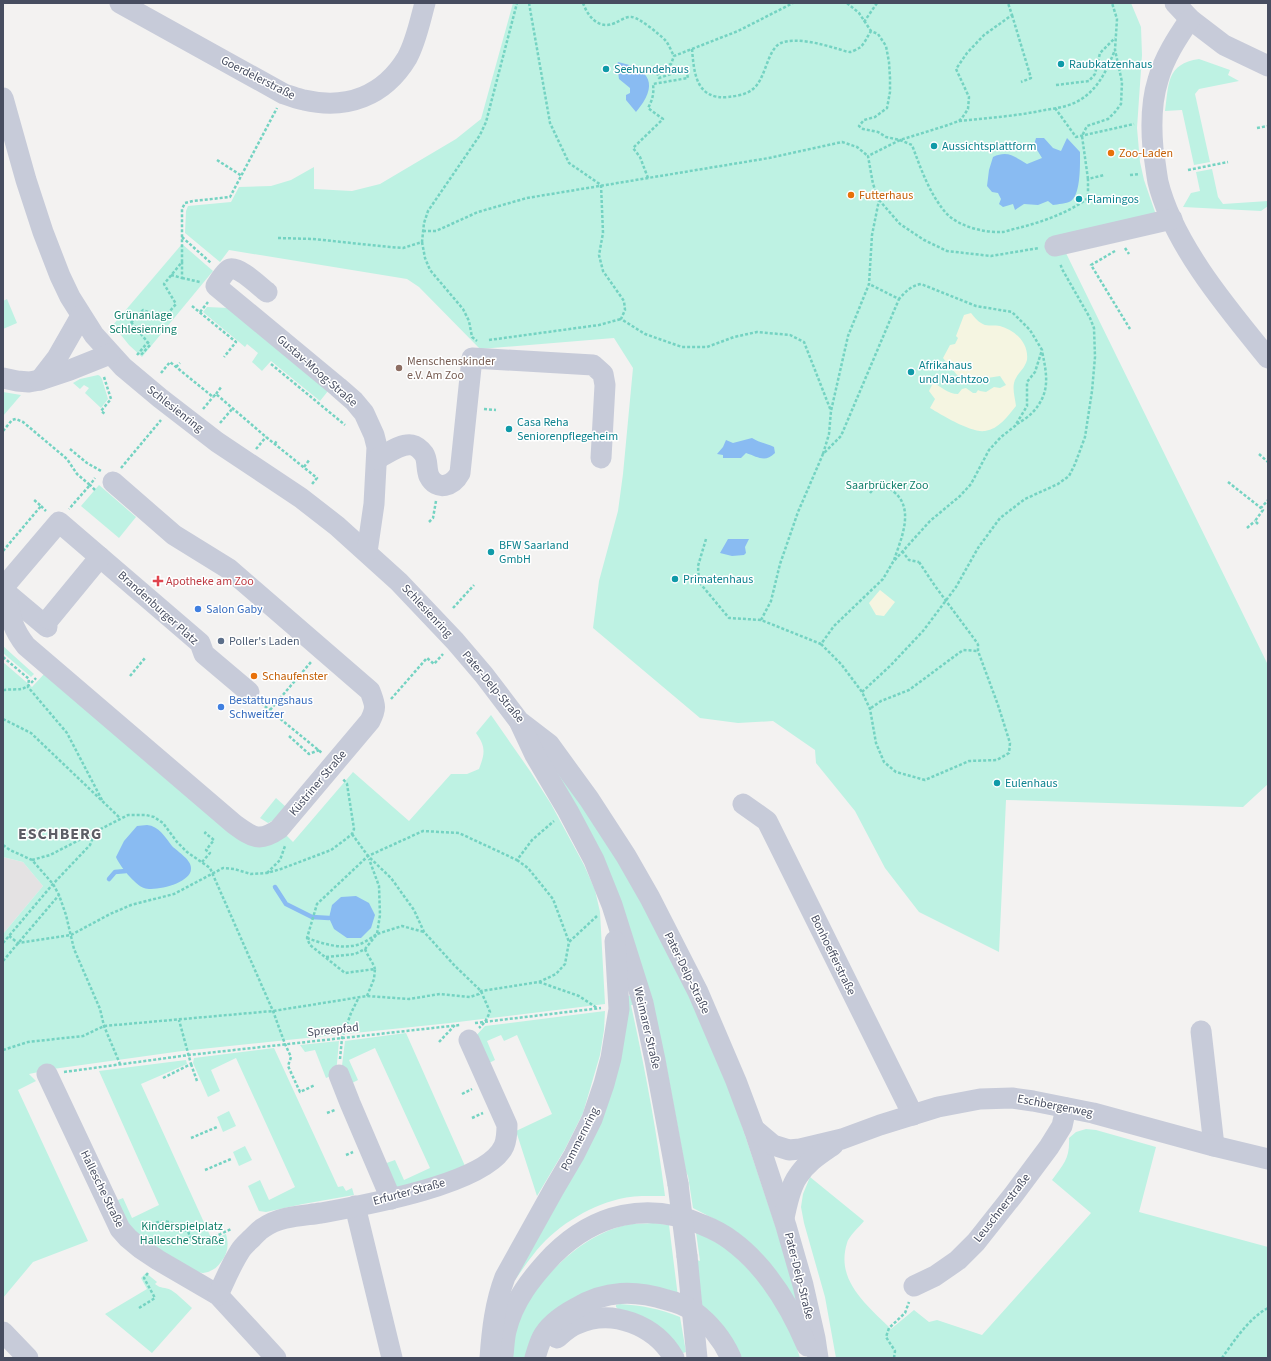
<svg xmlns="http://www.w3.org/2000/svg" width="1271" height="1361" viewBox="0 0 1271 1361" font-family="'Source Sans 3',sans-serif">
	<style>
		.education { fill: #e4e2e3 }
		.green { fill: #bef2e3 }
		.sand { fill: #f5f5e1 }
		.water { fill: #89bbf2 }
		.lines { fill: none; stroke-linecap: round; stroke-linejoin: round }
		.stream { stroke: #89bbf2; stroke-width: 4.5 }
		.path { stroke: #74d3c2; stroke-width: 2.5; stroke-dasharray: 3 2; stroke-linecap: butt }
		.minor { stroke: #c7cbd9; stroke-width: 21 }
		.path-bridge { stroke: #74d3c2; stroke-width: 2.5; stroke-dasharray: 3 2; stroke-linecap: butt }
		.minor-bridge { stroke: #c7cbd9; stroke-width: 21 }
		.culture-dot { fill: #0f9aa8; stroke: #fff; stroke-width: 1.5 }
		.food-dot { fill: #e8710a; stroke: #fff; stroke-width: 1.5 }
		.education-dot { fill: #8d6e63; stroke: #fff; stroke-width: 1.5 }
		.health-dot { fill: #e0444e; stroke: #fff; stroke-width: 1.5 }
		.shop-dot { fill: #3f7fe0; stroke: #fff; stroke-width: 1.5 }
		.service-dot { fill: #5c6f8a; stroke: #fff; stroke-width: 1.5 }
		.labels { text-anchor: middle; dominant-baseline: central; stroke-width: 3; stroke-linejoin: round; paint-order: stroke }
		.culture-label { font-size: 12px; fill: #0d838f; stroke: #fff; text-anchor: start }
		.street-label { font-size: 12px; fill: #474d60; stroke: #fff }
		.food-label { font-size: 12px; fill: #c56008; stroke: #fff; text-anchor: start }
		.park-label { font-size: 12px; fill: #12816c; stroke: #fff }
		.education-label { font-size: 12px; fill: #785e54; stroke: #fff; text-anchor: start }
		.health-label { font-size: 12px; fill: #be3a42; stroke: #fff; text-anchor: start }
		.shop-label { font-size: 12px; fill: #366cbe; stroke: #fff; text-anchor: start }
		.service-label { font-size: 12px; fill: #4e5e75; stroke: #fff; text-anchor: start }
		.district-label { font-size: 16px; font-weight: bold; letter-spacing: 1px; fill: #5d5e66; stroke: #fff }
	</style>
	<rect width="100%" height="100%" fill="#f3f2f1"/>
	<polygon class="education" points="3,857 23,862 43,886 3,934"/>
	<g class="green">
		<polygon points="513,3 1131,3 1141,27 1142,55 1137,128 1140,162 1144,180 1155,212 1162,227 1064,249 1268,665 1268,784 1243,807 1006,800 999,952 919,912 885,868 855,811 816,763 815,750 773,721 738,723 700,718 593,628 599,581 618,511 623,474 633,368 614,338 480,349 419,287 407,279 229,250 220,262 185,233 186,211 188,206 231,202 239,187 271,186 291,180 314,167 314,189 352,191 380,184 456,139 481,119"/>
		<path d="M1199,59L1230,70L1228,75L1239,81L1199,89L1195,94L1210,162L1194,165L1182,110L1165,111C1169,84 1166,64 1199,59Z"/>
		<polygon points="1212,169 1218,197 1223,204 1268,201 1268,206 1261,211 1183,207 1191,193 1200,191 1196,172"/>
		<polygon points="182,244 213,271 142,357 129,345 113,325"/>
		<polygon points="7,299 17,323 3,329 3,301"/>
		<polygon points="207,307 229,308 328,391 320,401 271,361 262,371 252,362 258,353 247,344 245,347 203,312"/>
		<polygon points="98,375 100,376 102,379 108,399 101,408 85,393 89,388 84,385 80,389 73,383 80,379"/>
		<polygon points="3,392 21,395 3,416"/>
		<polygon points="99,485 136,517 119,538 81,506"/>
		<polygon points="3,646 34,674 31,677 3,653"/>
		<path d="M3,662L32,687L45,673L211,816L285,834L293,842L353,772L409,821L451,774H467L479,769C485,753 486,747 476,733L491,715L530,771L551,804L584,865L595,890L600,912L605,1004L450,1023L182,1051L53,1069L29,1074L36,1081L18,1090L88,1241L33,1262L3,1298V934L43,886L23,862L3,857Z"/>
		<polygon points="544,748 632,881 690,996 728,1084 806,1318 722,1223 693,1208 688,1176 686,1172 665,1059"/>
		<polygon points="276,798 286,807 274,820 268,823 260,818"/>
		<path d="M632,995L634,1005H631C645,1069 657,1132 665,1196C651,1196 633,1195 619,1199C587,1207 553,1228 533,1255C526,1263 521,1272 515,1280H513L581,1160L628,996Z"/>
		<polygon points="605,1011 604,1030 600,1055 583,1113 565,1149 537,1196 516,1131 552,1114 517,1035 504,1041 501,1035 487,1041 495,1060 485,1065 473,1039 485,1026"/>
		<polygon points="406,1033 465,1166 398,1191 381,1165 395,1160 404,1180 430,1168 375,1048 349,1060 358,1080 346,1086 341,1074 345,1041"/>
		<polygon points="339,1041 336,1074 326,1078 315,1050 305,1052 300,1045"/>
		<polygon points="274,1048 338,1187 343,1186 346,1191 352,1188 354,1195 303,1204 266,1212 259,1211 248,1186 260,1180 269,1200 295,1187 236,1058 211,1070 220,1091 208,1097 193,1063 194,1058"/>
		<path d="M186,1060L187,1064L141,1084L212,1240L226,1234C229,1245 228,1253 221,1262C217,1268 211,1272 203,1273C192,1273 136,1235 127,1226C121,1220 117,1210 113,1202L123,1198L132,1218L159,1205L99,1071Z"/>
		<polygon points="229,1111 236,1126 223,1132 217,1117"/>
		<path d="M1086,1129L1096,1130L1156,1147L1139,1212L1268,1247V1358H836L825,1297L804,1223L801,1207L803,1194L810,1177L864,1221C859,1227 848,1237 847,1243C835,1281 868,1306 891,1329L914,1310L929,1322L937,1320L982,1335L1091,1213L1052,1180C1064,1164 1070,1158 1069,1138L1076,1132Z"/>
		<polygon points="245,1146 252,1160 239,1166 233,1152"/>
		<path d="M653,1223L669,1225L678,1297L634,1286L525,1358H512C513,1342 515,1328 520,1313C526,1298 538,1285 549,1274C571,1251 594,1233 626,1225C634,1223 644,1224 653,1223Z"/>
		<polygon points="696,1232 727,1248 759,1280 789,1323 800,1358 741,1358 702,1305 697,1260 700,1261"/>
		<path d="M146,1273L157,1282L155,1284C161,1289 165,1287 171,1290C179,1295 185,1302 192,1308L152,1353L105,1314L147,1289L141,1278Z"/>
		<path d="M620,1304C643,1306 658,1308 680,1317L686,1352L683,1353C665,1329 648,1315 618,1309L616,1307V1305Z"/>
	</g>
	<g class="sand">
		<path d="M971,313C974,317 979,323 985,325C990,326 995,325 1000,326C1015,330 1029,343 1027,360C1025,368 1019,372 1016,378C1011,386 1015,397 1016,406C1008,416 999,429 985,431C971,433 942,415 930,408L935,399L929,391L933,383C943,387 947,394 958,394L962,389L966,388L973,393H976L978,390L980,391L986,392L994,387L1000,388L1006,385L1000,376L968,381L957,375L943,358L950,345L955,344L958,338L956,336L964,315Z"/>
		<polygon points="880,590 895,602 884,616 876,615 869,603"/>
	</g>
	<g class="water">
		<path d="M618,62C651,69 659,85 636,112L626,100V95L630,93V88L619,79L618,72L614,71Z"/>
		<path d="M1036,138H1044L1053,148L1061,151L1067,138L1080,152C1080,163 1081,194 1071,201C1066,204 1058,204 1053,205L1048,201L1038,205L1024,204L1015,210L1013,204L1003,207L999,204L1001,199L998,193L992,192L987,186L989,170L993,157C1008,150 1015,157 1027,164L1042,158L1034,145Z"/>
		<path d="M752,438C760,443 766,443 774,447L775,453C765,463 758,457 746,453L741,458H723V455L717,454L723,447L726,440L733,443Z"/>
		<polygon points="728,539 749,539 745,547 746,553 744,555 732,556 720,553"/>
		<path d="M147,825C159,826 165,837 172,846C178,852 192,860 191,869C191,883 155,892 144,888C135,885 119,865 116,857L124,841L137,826Z"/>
		<polygon points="356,896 369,903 375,915 371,928 361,938 347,938 334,929 329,918 332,905 341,897"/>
	</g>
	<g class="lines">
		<g class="stream">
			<polyline points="109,879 115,872 126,871"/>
			<polyline points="275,887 286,904 312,917 329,918"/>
		</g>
		<g class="path">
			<polyline points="529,3 550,123 569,163 601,185 603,233 599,255 603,271 624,301 625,310 621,319 645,334 682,347 707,347 734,337 757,332 790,335 804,342 831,411"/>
			<path d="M583,3C588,17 599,30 615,23C620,21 626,16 632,17C640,18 659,34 665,40C669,44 671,51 674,56"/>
			<path d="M847,3L859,13L871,31L878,34L886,46L889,62L890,78V92L887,108L875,117L864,120L859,126L863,129L878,132L886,137L900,140L912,145C921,169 929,193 946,213C959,227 985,233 1003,232C1008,231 1013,229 1018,228C1042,222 1068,213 1088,198V179L1104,175"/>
			<polyline points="1012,15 1031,78 1021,82"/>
			<polyline points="864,22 877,3"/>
			<path d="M692,49C694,73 696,100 728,97C736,96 746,95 753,89C766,79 767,49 781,43C796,37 821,44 835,48C840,49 846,52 850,52C852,52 857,49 859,48C864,45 867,37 871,31"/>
			<polyline points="1056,85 1089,81 1095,74 1100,53 1115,38"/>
			<polyline points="1055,108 1076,137 1134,124"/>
			<path d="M959,121C988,118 1017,116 1045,110C1058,108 1072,106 1083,98C1100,86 1107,69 1115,50"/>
			<polyline points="1257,128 1268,126"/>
			<polyline points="217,160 242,176"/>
			<polyline points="1188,170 1228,162"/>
			<polyline points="1130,175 1140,174"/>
			<path d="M648,178L640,157L633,148L663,119L648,108C653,99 654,93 653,84L688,78L686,69L659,78L656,70L671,64L674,56L738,31L793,3"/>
			<polyline points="1088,179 1082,136 1087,126 1108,119 1115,112 1121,104 1122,82 1115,50 1117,19 1112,3"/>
			<polyline points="879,200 900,224 924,240 947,251 991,256 1039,248"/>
			<polyline points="423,231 436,231 478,212 527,198 769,158 842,142 857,147 868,156"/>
			<polyline points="182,237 211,263"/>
			<polyline points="278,238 313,239 390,247 403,248 422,242 424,223 428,211 480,135 486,122 517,3"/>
			<polyline points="422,242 425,258 430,270 463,309 469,321 472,337 477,341"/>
			<polyline points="1125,248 1129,254"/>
			<polyline points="1115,251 1091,265 1130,329"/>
			<polyline points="171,275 182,278 182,262"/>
			<polyline points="182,278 200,282"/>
			<polyline points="192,306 236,342 224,357"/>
			<polyline points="200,312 208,302"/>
			<polyline points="131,322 150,345 140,356"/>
			<polyline points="124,330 143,310 164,318 176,304 164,284 182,262 182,209 185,203 193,201 230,197 277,108"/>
			<polyline points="489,340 599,325 621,319"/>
			<polyline points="137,355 148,342"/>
			<polyline points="271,364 345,425"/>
			<polyline points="176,367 180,363"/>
			<polyline points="161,373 170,362 213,397 216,394 266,437 317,478 312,484"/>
			<polyline points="104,377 111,399 101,411 105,414"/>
			<polyline points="216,394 222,386"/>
			<polyline points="203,409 213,397"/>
			<polyline points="484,409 496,410"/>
			<polyline points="220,423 233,408"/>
			<path d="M1017,424C1022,421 1028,417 1032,413C1051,393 1047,375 1042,351"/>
			<polyline points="3,431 12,420 16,419 23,422 67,459 77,474 90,485 69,509"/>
			<polyline points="275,444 277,440"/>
			<polyline points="70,449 87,463 101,471"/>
			<polyline points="256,449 266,437"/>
			<polyline points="823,454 829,434 831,411 848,336 869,284 872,235 879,200 873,184 868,156 900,140 945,126 959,121 962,118 968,109 969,97 956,69 967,53 984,35 1012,15 1008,3"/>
			<polyline points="1259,454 1268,462"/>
			<polyline points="304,467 310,459"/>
			<polyline points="121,468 161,420"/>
			<polyline points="1228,482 1261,508"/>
			<polyline points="95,490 90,485 95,478"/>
			<path d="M870,493L878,484C885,484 889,488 894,492C915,509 901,539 894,560"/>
			<polyline points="41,506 46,511"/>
			<polyline points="429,522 433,518 436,501"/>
			<polyline points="1258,524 1255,521 1263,510 1261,508 1268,500"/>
			<polyline points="1247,528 1255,521"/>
			<path d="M706,539L698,566L699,582L729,618L761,620L821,644L834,626L883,579L893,562L930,521L960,496L971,484L989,450L1001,437L1015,426L1027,406V382L1035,372L1042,350L1030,330L1012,312L976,306L921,284C911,286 906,291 899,299"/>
			<polyline points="3,551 41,506 33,499"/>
			<polyline points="902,551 909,560 919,562"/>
			<polyline points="453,608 474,585"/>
			<polyline points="761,620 771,601 780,564 798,512 823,454 841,436 899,299 869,284"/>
			<polyline points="821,644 841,664 862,692 870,709 876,743 884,762 896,772 925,780 969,761 997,760 1009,753 1010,743 998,705 978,651 978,644"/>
			<polyline points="3,657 29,679 28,687 67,733 102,800"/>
			<polyline points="130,676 145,658"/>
			<path d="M3,690C22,688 22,693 36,678"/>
			<polyline points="862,692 891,665 923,631 956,587 978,548 1000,518 1025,499 1058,484 1069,476 1075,464 1085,437 1092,391 1095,357 1094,328 1090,318 1062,269 1060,263"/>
			<polyline points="391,699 427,658 434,664 443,654"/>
			<polyline points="261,703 322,753"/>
			<polyline points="871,708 881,701 909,690 963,650 978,651"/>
			<polyline points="270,710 311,662"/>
			<polyline points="3,719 31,733 120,818"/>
			<polyline points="289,736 309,754 319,750"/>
			<polyline points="352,834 368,856 391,878 414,910 424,932 455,966 481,991 490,1012 485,1022 479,1028"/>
			<polyline points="3,845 10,850 32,860 53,884 59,895 66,915 74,949 100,1009 104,1026 120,1064"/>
			<polyline points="32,860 50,855 128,815 146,815 154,817 163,823 177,842 187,852 210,868 273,1011 285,1044 291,1057 288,1066 300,1092 315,1085"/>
			<polyline points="517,860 528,868 553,899 569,942"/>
			<polyline points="202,862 210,853 206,850 214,840 205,833 207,831"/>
			<polyline points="267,873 280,860 285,846"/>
			<polyline points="9,936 18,943 71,935 110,914 131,905 174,894 223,868 234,869 251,874 267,873 281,869 331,850 346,839 352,834 354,829 347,784 343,779"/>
			<path d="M307,938C323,944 343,950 360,944C366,942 372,937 377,934L380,915L379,886L369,859"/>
			<polyline points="3,943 53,884 90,845 96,830"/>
			<path d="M365,949C368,957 373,962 375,969"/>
			<polyline points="326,957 355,954 365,949 377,934 402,926 424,932"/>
			<polyline points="3,961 59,895"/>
			<polyline points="539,982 579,996 597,1008"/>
			<polyline points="367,996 374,979 375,969 345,973 310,945 307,938 317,904 368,856 423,831 459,833 517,860 532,840 554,821"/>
			<polyline points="475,1023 601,1008"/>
			<polyline points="439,1042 455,1025"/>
			<polyline points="3,1050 28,1042 83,1036 104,1026 273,1011 367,996 409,999 440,994 470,997 479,994 481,991 539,982 556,974 565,964 569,942 597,916"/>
			<polyline points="340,1059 342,1038 351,1013 359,997"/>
			<polyline points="191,1064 197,1081"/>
			<polyline points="64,1072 189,1055 460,1025"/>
			<polyline points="163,1078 191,1064 179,1020"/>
			<polyline points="462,1094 472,1089"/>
			<polyline points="327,1113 335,1110"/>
			<polyline points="472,1118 483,1113"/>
			<polyline points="191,1138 217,1127"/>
			<polyline points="346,1155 353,1152"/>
			<polyline points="205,1170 231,1159"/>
			<path d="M142,1228C152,1224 163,1218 174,1224C179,1227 183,1230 188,1231L190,1237C205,1243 218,1235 231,1229"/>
			<polyline points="139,1308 155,1298 144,1278 148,1273"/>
			<polyline points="894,1358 895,1351 886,1337 889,1328 905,1313 909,1302"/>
			<path d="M1222,1358C1234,1341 1249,1318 1268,1308"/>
		</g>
		<g class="minor">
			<path d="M120,3L284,94C291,96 298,99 304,100C347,110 384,96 407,58C416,42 420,21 425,3"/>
			<polyline points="1175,3 1190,19 1224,45 1268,66"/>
			<path d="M1190,19C1177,38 1164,58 1158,80C1151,102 1151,126 1153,149C1155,160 1156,171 1158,182C1173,244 1228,309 1268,358"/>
			<polyline points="3,98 26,180 43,232 60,276 70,297 94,335 123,367 160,398 217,442 301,498 337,526 399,582 455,641 484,675 519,721 549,744 589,799 626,856 650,898 698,992 736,1081 754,1129 786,1226 803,1285 815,1338 818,1358"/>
			<polyline points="1055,246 1172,219"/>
			<path d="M267,292C259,286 240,267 230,269C225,271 219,281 216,286L338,387L354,401L364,413L374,435L377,447L374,504L367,552"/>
			<polyline points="3,378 17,381 29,382 40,380 70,370 110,354"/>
			<polyline points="40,380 57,358 81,316"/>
			<path d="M377,459C387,454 401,443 412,445C417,446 421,450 424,454C428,460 426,469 429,476C437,492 453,486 460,473L472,358L593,365L603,374L605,385L601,458"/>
			<polyline points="8,582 59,522 200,643 204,654 249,692"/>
			<polyline points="3,590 47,627"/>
			<path d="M6,592C10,615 11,627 26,646L234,824C252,837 259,843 279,829L370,721C377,707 375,705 370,691L229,569L174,535L113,482"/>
			<polyline points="49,619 100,557"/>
			<polyline points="520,723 535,755 568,811 594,860 612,905 643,1003 655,1060 678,1184"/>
			<polyline points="743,804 767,821 913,1115"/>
			<polyline points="1201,1031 1214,1146"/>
			<polyline points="47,1074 120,1229 128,1238 140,1248 158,1260 218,1295 276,1358"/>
			<polyline points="339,1075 350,1103 391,1199"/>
			<polyline points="754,1129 773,1145 789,1150 800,1149 842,1139 880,1125 938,1107 980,1099 1012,1098 1033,1101 1093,1113 1214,1146 1268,1159"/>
			<polyline points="355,1206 392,1358"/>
			<path d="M784,1218C787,1204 790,1187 798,1176C807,1162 820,1154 833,1145"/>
			<polyline points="687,1256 697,1358"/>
			<polyline points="914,1286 935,1276 958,1260 976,1242 1014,1194 1049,1147 1062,1126 1066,1108"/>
			<path d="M218,1295C225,1280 231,1265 240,1251C243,1246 248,1242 252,1238C255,1235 259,1230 263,1228C280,1216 301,1216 321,1213C360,1206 487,1184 504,1146C507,1139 507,1132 507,1125L469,1040"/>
			<polyline points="3,1332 28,1358"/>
			<path d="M557,1338C563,1333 569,1327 577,1324C612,1308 655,1325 674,1358"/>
			<path d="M503,1355C504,1348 504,1339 506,1331C513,1301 532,1277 553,1255C595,1213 648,1201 703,1225C713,1229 723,1234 732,1241C767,1267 790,1306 807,1346"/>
			<path d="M490,1358C492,1330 495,1303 505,1277L554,1189L574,1155L592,1119L604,1084L611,1058L619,1009L615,941"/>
			<path d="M535,1358C537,1351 539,1344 542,1338C549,1324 563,1315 576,1308C606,1290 635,1290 667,1300C676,1302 686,1306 693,1311C709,1323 723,1340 731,1358"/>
		</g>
		<polyline class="path-bridge" points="919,562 935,586 978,644"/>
		<polyline class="minor-bridge" points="678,1184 687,1256"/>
	</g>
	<g class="culture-dot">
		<circle cx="1061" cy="64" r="4"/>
		<circle cx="606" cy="69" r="4"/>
		<circle cx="934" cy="146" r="4"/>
		<circle cx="1079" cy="199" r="4"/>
		<circle cx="911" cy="372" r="4"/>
		<circle cx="509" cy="429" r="4"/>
		<circle cx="491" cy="552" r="4"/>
		<circle cx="675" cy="579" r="4"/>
		<circle cx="997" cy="783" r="4"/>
	</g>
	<g class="food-dot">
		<circle cx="1111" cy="153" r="4"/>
		<circle cx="851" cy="195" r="4"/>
		<circle cx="254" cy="676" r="4"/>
	</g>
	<circle class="education-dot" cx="399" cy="368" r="4"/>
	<path class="health-dot" d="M156 575h4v4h4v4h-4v4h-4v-4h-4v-4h4z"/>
	<g class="shop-dot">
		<circle cx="198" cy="609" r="4"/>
		<circle cx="221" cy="707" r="4"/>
	</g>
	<circle class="service-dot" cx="221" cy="641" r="4"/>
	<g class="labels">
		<g class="culture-label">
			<text x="1069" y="64">Raubkatzenhaus</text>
			<text x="614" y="69">Seehundehaus</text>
			<text x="942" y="146">Aussichtsplattform</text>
			<text x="1087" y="199">Flamingos</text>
			<text x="919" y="365">Afrikahaus<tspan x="919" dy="14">und Nachtzoo</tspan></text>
			<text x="517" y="422">Casa Reha<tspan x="517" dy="14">Seniorenpflegeheim</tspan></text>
			<text x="499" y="545">BFW Saarland<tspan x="499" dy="14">GmbH</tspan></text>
			<text x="683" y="579">Primatenhaus</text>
			<text x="1005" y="783">Eulenhaus</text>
		</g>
		<g class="street-label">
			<text transform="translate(258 78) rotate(27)">Goerdelerstraße</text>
			<text transform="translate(317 371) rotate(41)">Gustav-Moog-Straße</text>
			<text transform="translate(175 409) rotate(38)">Schlesienring</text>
			<text transform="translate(158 608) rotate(42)">Brandenburger Platz</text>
			<text transform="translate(427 611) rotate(47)">Schlesienring</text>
			<text transform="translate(493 687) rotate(50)">Pater-Delp-Straße</text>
			<text transform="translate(318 783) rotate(-50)">Küstriner Straße</text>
			<text transform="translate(833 955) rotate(64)">Bonhoefferstraße</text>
			<text transform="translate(687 973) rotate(64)">Pater-Delp-Straße</text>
			<text transform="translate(647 1028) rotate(77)">Weimarer Straße</text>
			<text transform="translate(333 1030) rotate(-6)">Spreepfad</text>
			<text transform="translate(1055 1106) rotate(11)">Eschbergerweg</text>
			<text transform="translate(580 1139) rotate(-63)">Pommernring</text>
			<text transform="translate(102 1189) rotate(64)">Hallesche Straße</text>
			<text transform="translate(409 1192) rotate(-15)">Erfurter Straße</text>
			<text transform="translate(1002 1208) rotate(-52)">Leuschnerstraße</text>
			<text transform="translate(799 1276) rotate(76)">Pater-Delp-Straße</text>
		</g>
		<g class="food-label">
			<text x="1119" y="153">Zoo-Laden</text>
			<text x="859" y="195">Futterhaus</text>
			<text x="262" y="676">Schaufenster</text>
		</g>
		<g class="park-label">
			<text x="143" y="315">Grünanlage<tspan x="143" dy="14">Schlesienring</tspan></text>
			<text x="887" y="485">Saarbrücker Zoo</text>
			<text x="182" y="1226">Kinderspielplatz<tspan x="182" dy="14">Hallesche Straße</tspan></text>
		</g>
		<g class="education-label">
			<text x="407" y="361">Menschenskinder<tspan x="407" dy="14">e.V. Am Zoo</tspan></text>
		</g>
		<g class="health-label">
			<text x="166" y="581">Apotheke am Zoo</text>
		</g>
		<g class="shop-label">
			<text x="206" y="609">Salon Gaby</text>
			<text x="229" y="700">Bestattungshaus<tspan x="229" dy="14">Schweitzer</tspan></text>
		</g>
		<g class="service-label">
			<text x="229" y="641">Poller's Laden</text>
		</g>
		<g class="district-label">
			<text x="60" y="834">ESCHBERG</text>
		</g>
	</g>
	<rect width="1271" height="1361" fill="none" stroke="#474d60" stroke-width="8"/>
</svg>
